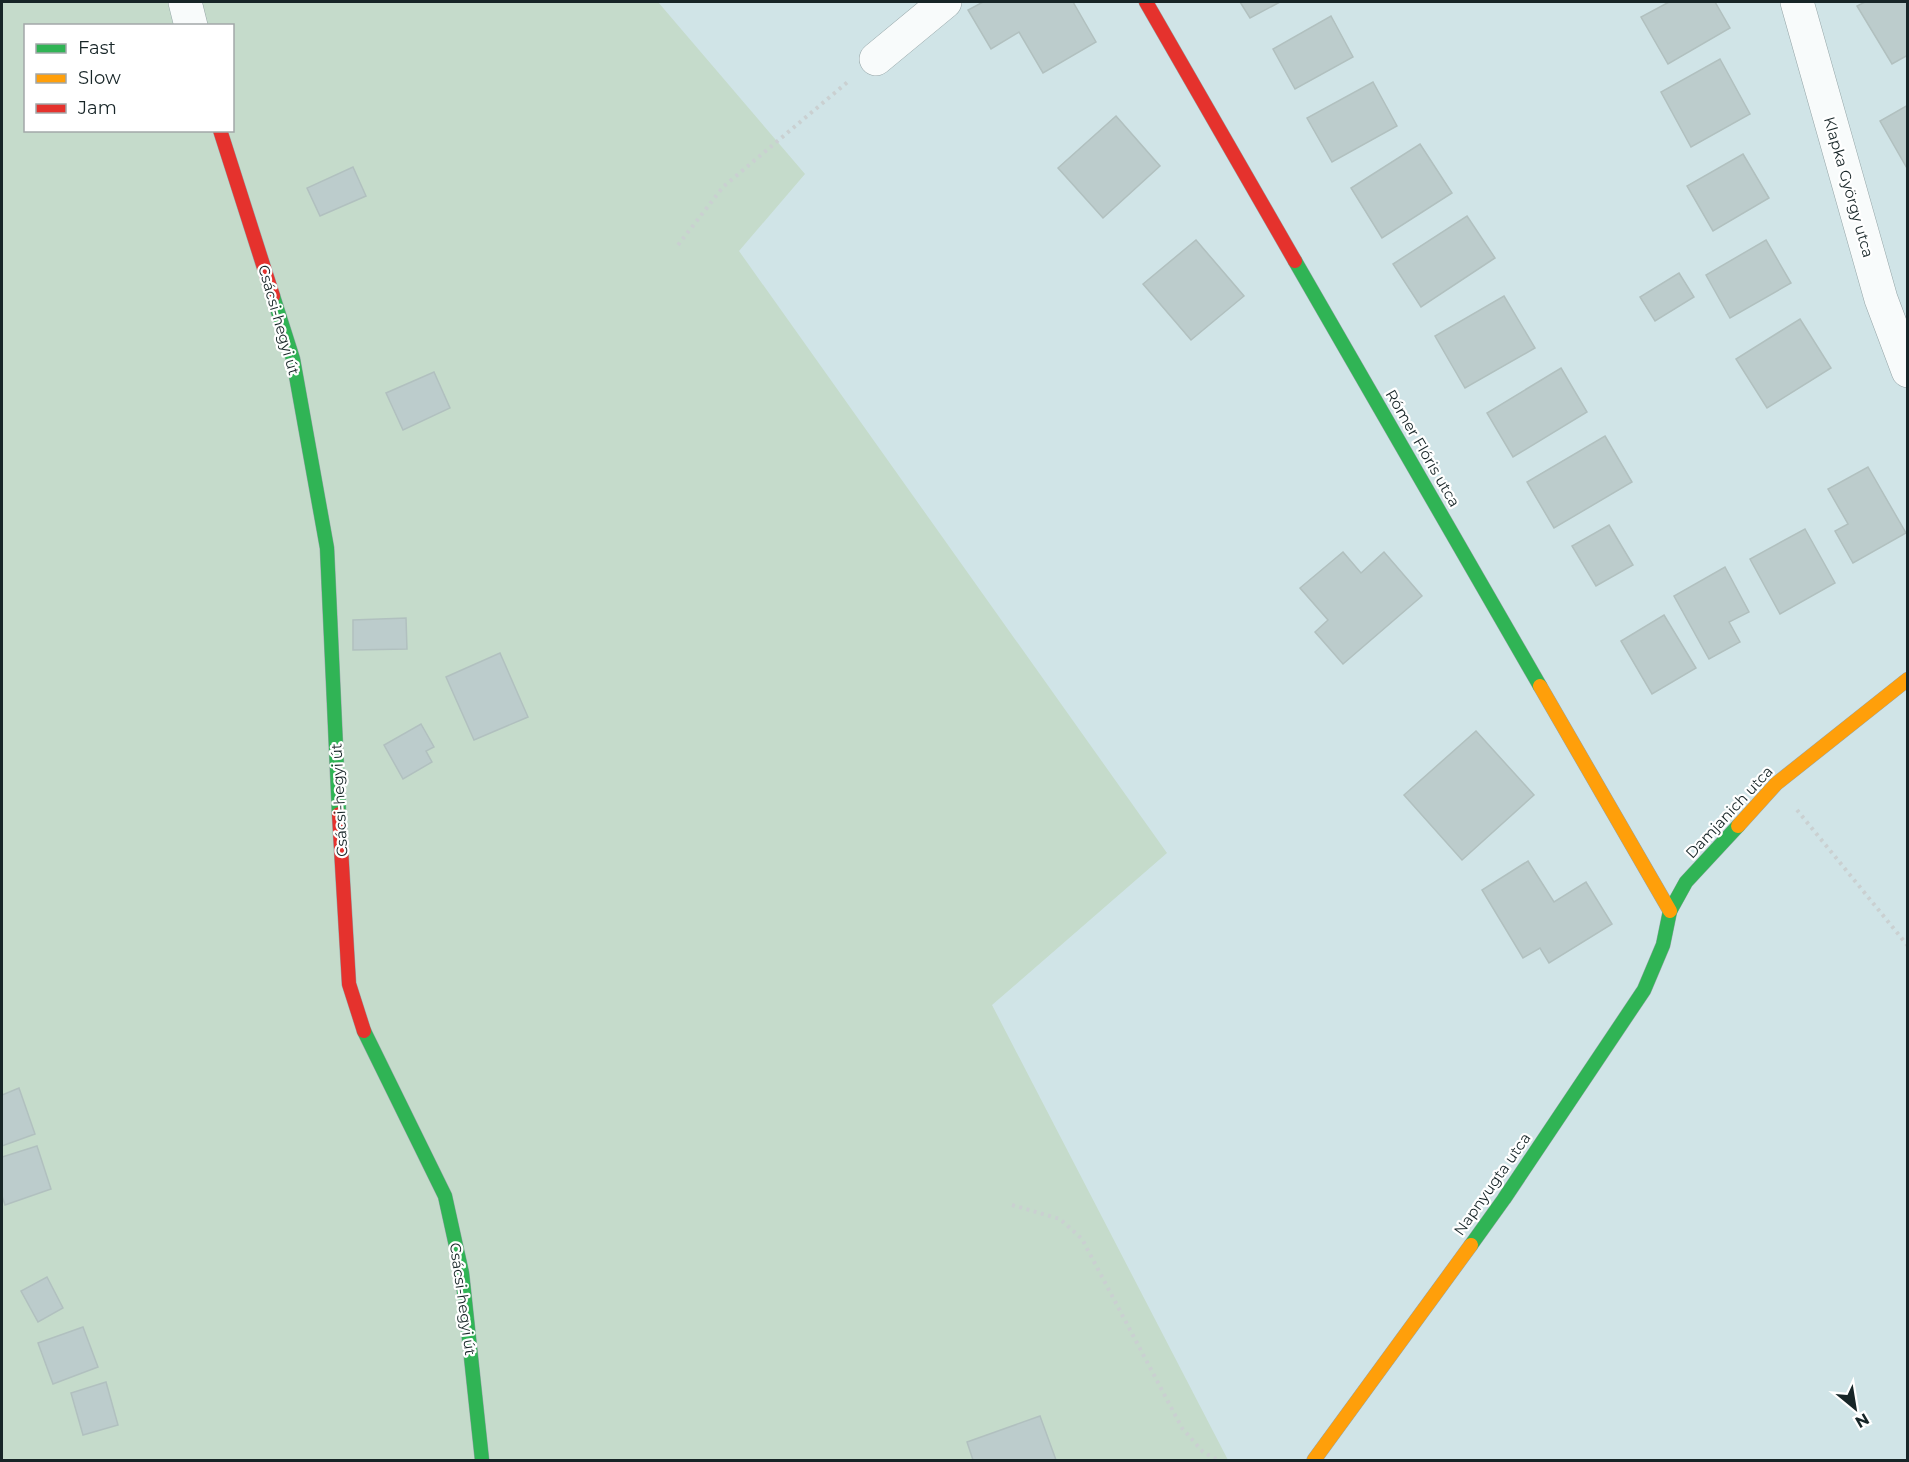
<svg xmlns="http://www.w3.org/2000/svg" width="1909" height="1462" viewBox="0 0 1909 1462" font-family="Montserrat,sans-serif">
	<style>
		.green { fill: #c5dbcb; fill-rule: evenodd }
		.building { fill: #bccccc; stroke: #b1c0bf; stroke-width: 1.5 }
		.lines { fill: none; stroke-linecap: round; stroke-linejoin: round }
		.street-casing { stroke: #95a5a7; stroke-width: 34 }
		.fast-casing { stroke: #95a5a7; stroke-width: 15 }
		.slow-casing { stroke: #95a5a7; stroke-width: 15 }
		.jam-casing { stroke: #95a5a7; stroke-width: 15 }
		.path { stroke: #cad0d1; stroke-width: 4; stroke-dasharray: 3 4.5; stroke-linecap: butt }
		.street { stroke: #f8fbfb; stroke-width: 33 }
		.fast { stroke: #30b455; stroke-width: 14 }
		.slow { stroke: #ff9f0a; stroke-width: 14 }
		.jam { stroke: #e5322d; stroke-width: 14 }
		.labels { text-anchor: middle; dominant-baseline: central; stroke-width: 4.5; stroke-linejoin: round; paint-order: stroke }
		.street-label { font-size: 15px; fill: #172527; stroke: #fff }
	</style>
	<rect width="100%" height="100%" fill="#d0e4e7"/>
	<path class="green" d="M2,2H658L805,174L739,251L1167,853L992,1005L1228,1460H2ZM26,26H232V130H26Z"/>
	<g class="building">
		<polygon points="983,2 1073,2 1096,42 1043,73 1019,32 991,49 968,10"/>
		<polygon points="1240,2 1280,2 1250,18"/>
		<polygon points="1669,2 1715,2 1730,28 1668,64 1641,17"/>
		<polygon points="1865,2 1908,2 1908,55 1892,64 1857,6"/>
		<polygon points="1331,16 1353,57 1295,89 1273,49"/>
		<polygon points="1720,59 1750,114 1691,147 1661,92"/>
		<polygon points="1373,82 1397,126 1332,162 1307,118"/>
		<polygon points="1908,105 1908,170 1880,121"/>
		<polygon points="1116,116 1160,166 1103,218 1058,168"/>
		<polygon points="1420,144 1452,193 1382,238 1351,188"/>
		<polygon points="1743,154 1769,198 1713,231 1687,186"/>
		<polygon points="353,167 366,196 320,216 307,188"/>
		<polygon points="1467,216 1495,258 1421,307 1393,264"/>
		<polygon points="1196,240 1244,296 1191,340 1143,284"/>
		<polygon points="1766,240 1791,283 1730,318 1706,275"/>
		<polygon points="1679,273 1694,297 1655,321 1640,297"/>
		<polygon points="1504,296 1535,348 1465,388 1435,336"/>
		<polygon points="1800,319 1831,368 1767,408 1736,359"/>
		<polygon points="1561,368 1587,412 1513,457 1487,413"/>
		<polygon points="434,372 450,408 403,430 386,393"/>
		<polygon points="1605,436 1632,482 1554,528 1527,482"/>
		<polygon points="1868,467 1906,533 1853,563 1835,531 1848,524 1828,489"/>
		<polygon points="1609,525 1633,565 1596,586 1572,546"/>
		<polygon points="1805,529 1835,583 1780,614 1750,559"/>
		<polygon points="1343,552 1361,573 1384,552 1422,596 1343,664 1315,632 1328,620 1300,588"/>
		<polygon points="1725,567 1749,612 1729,622 1740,642 1709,659 1674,596"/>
		<polygon points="1664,615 1696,668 1652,694 1621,641"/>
		<polygon points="406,618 407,649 353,650 353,620"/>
		<polygon points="500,653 528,717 474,740 446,677"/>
		<polygon points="421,724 434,747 426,751 432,762 403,779 384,745"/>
		<polygon points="1476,731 1534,795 1462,860 1404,795"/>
		<polygon points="1528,861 1554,902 1586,882 1612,924 1549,963 1540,948 1523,958 1482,890"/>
		<polygon points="19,1088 35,1134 2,1146 2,1095"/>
		<polygon points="37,1146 51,1189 5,1205 2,1196 2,1157"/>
		<polygon points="47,1277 63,1308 38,1322 21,1291"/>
		<polygon points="83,1327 98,1367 53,1384 38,1343"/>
		<polygon points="106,1382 118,1425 83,1435 71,1393"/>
		<polygon points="1040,1416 1056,1460 973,1460 967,1442"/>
	</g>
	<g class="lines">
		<g class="street-casing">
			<g id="street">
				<polyline points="185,2 191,26"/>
				<polyline points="1797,2 1881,299 1908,371"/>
				<polyline points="876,59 945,2"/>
			</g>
		</g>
		<g class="fast-casing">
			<g id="fast">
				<polyline points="1295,261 1540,686"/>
				<polyline points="273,296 293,359 327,548 339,814"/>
				<polyline points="364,1031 445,1196 462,1273 482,1460"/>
				<polyline points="1471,1245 1504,1199 1644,990 1663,945 1670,911 1686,882 1738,826"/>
			</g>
		</g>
		<g class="slow-casing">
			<g id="slow">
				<polyline points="1540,686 1670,911"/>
				<polyline points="1738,826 1776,784 1908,679"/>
				<polyline points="1314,1460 1471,1245"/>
			</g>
		</g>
		<g class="jam-casing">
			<g id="jam">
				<polyline points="1146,2 1295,261"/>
				<polyline points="220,130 273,296"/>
				<polyline points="339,814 349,984 364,1031"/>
			</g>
		</g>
		<g class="path">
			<polyline points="678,245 723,187 850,80"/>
			<polyline points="1797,810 1908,946"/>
			<polyline points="1012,1205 1060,1219 1082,1239 1182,1428 1203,1452 1218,1460"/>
		</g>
		<use href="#street" class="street"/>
		<use href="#fast" class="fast"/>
		<use href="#slow" class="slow"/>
		<use href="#jam" class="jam"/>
	</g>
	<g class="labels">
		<g class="street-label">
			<text transform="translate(1849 187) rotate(74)">Klapka György utca</text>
			<text transform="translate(279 320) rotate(74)">Csácsi-hegyi út</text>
			<text transform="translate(1423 448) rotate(60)">Rómer Flóris utca</text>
			<text transform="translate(339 800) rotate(-93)">Csácsi-hegyi út</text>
			<text transform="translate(1729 812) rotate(-47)">Damjanich utca</text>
			<text transform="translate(1492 1184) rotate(-55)">Napnyugta utca</text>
			<text transform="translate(463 1299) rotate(82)">Csácsi-hegyi út</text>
		</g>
	</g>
	<rect width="1909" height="1462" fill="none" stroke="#172527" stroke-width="6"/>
	<rect x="24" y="24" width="210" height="108" fill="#ffffff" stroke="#a2a8a9" stroke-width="1.5"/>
	<rect x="36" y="44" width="30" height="9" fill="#30b455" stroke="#a2a8a9" stroke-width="1.5"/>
	<text x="78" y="54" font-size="18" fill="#172527">Fast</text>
	<rect x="36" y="74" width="30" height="9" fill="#ff9f0a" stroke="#a2a8a9" stroke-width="1.5"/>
	<text x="78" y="84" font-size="18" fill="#172527">Slow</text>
	<rect x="36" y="104" width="30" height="9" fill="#e5322d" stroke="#a2a8a9" stroke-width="1.5"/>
	<text x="78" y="114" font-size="18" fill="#172527">Jam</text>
	<g transform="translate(1855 1408) rotate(150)" stroke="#ffffff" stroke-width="4.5" paint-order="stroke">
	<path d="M0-4.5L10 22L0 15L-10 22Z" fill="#172527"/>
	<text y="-9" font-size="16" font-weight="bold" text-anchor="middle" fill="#172527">N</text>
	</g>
</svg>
